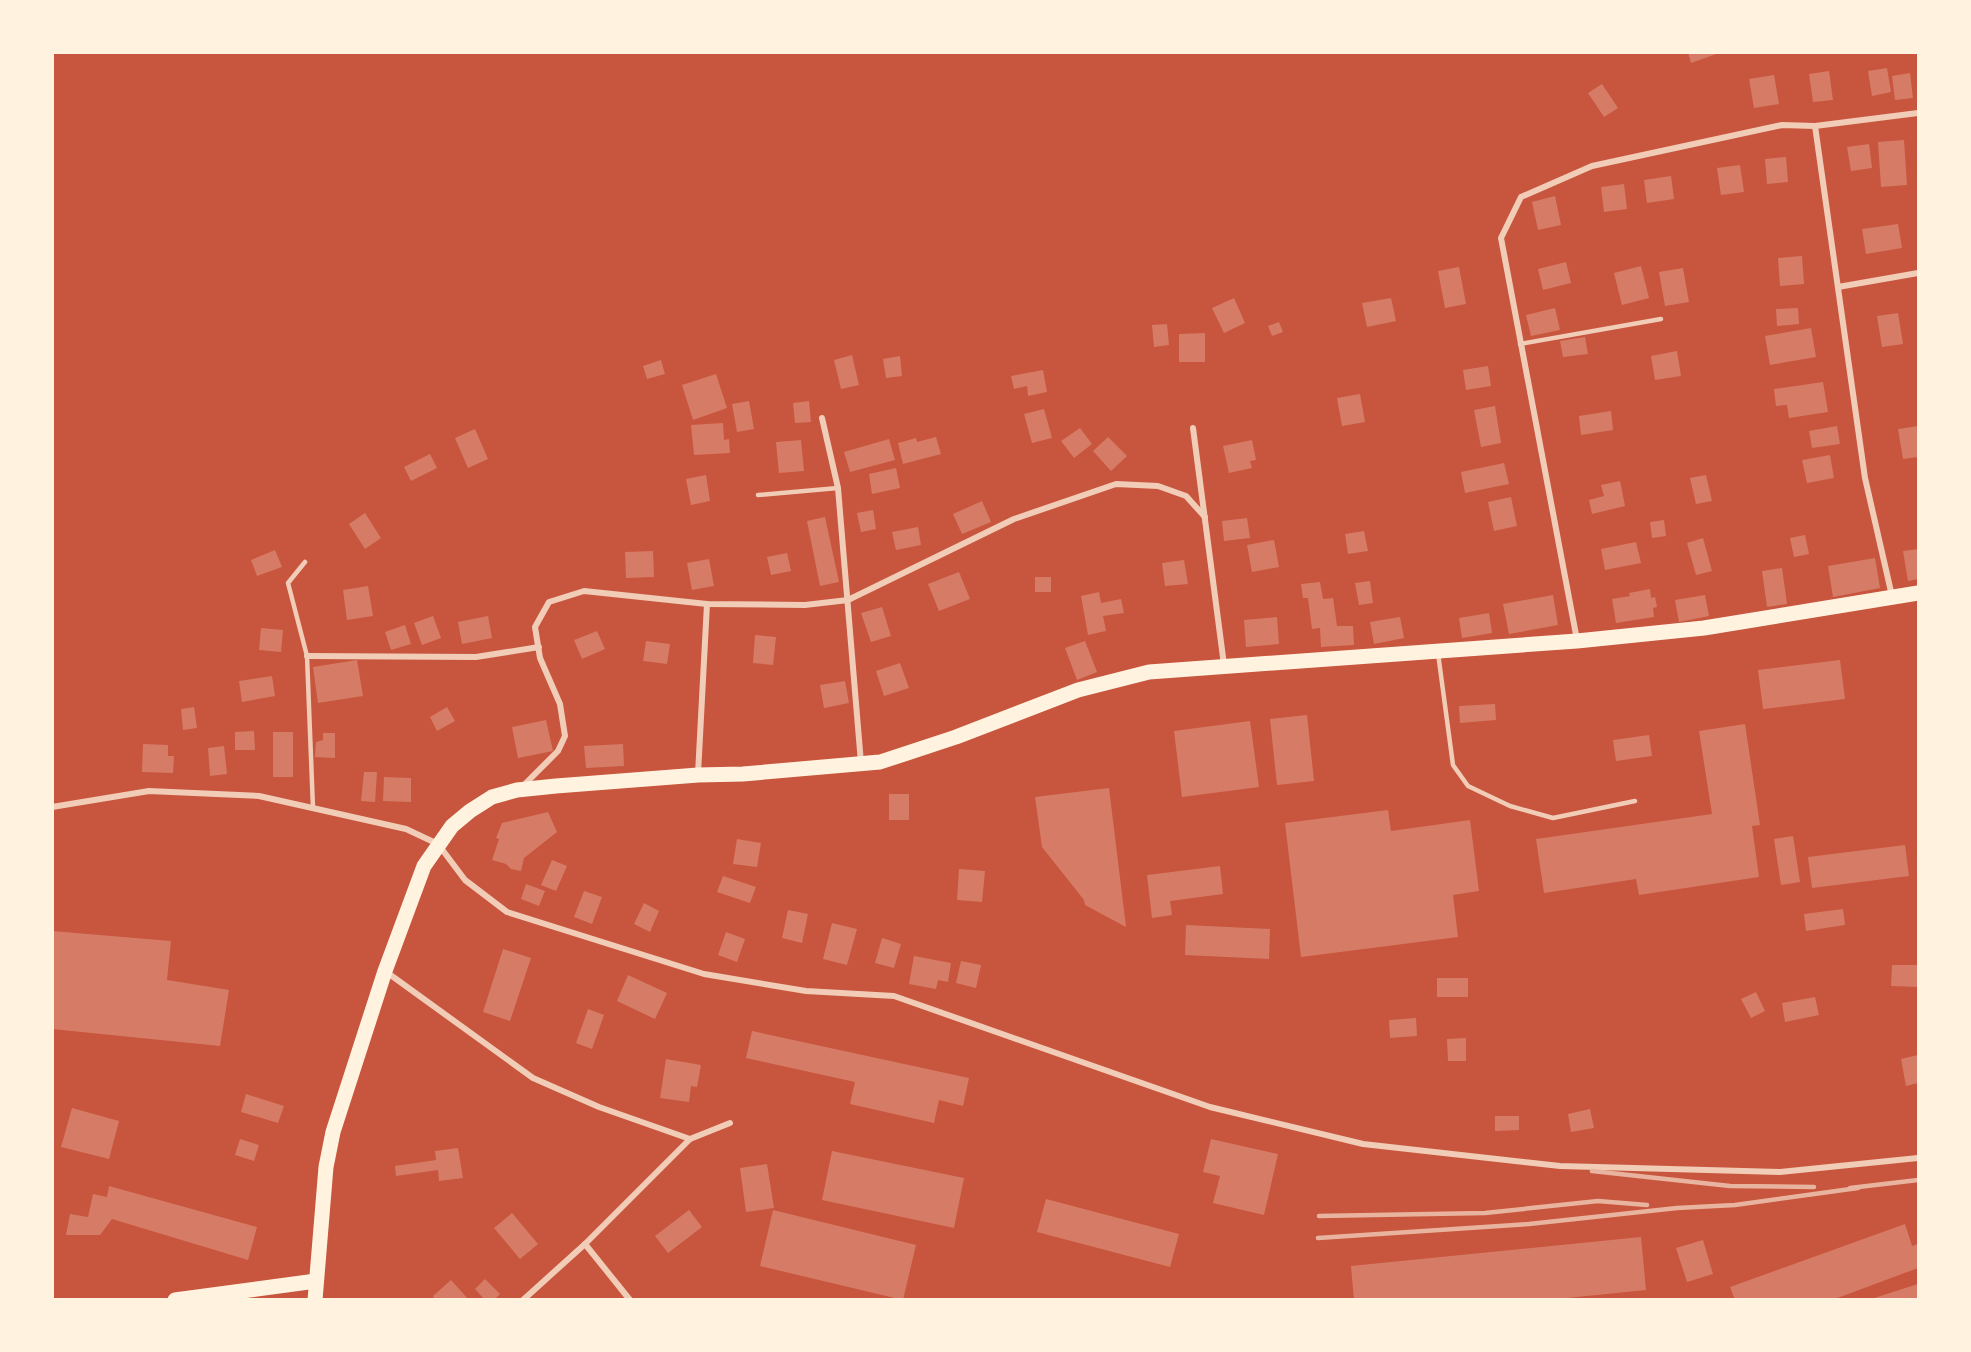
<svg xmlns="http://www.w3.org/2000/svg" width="1971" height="1352" viewBox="0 0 1971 1352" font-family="Commissioner,sans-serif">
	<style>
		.building { fill: #d67c66 }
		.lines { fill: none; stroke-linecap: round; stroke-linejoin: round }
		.service { stroke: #f1ccb7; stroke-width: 4.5 }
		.minor { stroke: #f1ccb7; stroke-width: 6 }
		.primary { stroke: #fff3e0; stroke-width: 15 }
		.rail { stroke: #e9b49f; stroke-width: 4.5 }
	</style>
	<rect width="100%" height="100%" fill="#c8553d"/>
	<g class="building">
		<polygon points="1688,52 1719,52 1719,53 1691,63"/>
		<polygon points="1887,68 1891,92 1872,96 1868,71"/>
		<polygon points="1829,71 1833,100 1813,102 1809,74"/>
		<polygon points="1910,73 1913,98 1895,100 1892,76"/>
		<polygon points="1774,75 1779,104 1754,108 1749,79"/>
		<polygon points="1602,84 1618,108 1604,117 1588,93"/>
		<polygon points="1904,140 1907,185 1881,187 1878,142"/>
		<polygon points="1869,144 1872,168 1851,171 1847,147"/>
		<polygon points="1786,157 1788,182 1767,184 1765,159"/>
		<polygon points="1740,165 1744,192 1721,195 1717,168"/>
		<polygon points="1671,176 1674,199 1647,203 1644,180"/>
		<polygon points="1624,184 1627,209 1604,212 1601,187"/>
		<polygon points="1555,196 1561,225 1538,230 1532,202"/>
		<polygon points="1898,224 1902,248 1866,254 1862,229"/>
		<polygon points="1802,256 1804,284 1780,286 1778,258"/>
		<polygon points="1566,262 1571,283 1543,290 1538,269"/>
		<polygon points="1641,266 1649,298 1622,305 1614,273"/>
		<polygon points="1459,267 1466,304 1445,308 1438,271"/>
		<polygon points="1683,268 1689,302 1665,306 1659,272"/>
		<polygon points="1234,298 1245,323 1224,333 1212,308"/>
		<polygon points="1391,298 1396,321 1367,327 1362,303"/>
		<polygon points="1555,308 1560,330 1531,336 1526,315"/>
		<polygon points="1798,308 1799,324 1777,326 1776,309"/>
		<polygon points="1898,313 1903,344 1882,347 1877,316"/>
		<polygon points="1279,322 1283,332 1272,336 1268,326"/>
		<polygon points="1167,324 1169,345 1154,347 1152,325"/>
		<polygon points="1811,328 1816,357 1770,365 1765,336"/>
		<polygon points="1205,333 1205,362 1179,362 1179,334"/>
		<polygon points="1585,337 1588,354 1563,357 1560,341"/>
		<polygon points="1677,351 1681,376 1655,380 1651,356"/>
		<polygon points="852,355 859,385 841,389 834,360"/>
		<polygon points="900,356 902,376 886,378 883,359"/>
		<polygon points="661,360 665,374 647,379 643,366"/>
		<polygon points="1488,366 1491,386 1466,390 1463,370"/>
		<polygon points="1043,370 1047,392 1028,396 1027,386 1014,389 1011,376"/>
		<polygon points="716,374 727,408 693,420 682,385"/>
		<polygon points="1823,382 1828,412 1789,418 1787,405 1776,406 1774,389"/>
		<polygon points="1360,394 1365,422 1342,426 1337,398"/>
		<polygon points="749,401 754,429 737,432 732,404"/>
		<polygon points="809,401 811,422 795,423 793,403"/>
		<polygon points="1495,406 1501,443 1481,447 1474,410"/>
		<polygon points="1044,409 1052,438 1032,443 1024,414"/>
		<polygon points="1611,411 1613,430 1581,435 1579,416"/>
		<polygon points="723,423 724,440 729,439 730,453 694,455 691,425"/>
		<polygon points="1837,426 1840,444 1812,448 1809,431"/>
		<polygon points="1918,426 1918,457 1903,459 1898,429"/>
		<polygon points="1080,428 1092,444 1074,458 1061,441"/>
		<polygon points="475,429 488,459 468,468 455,438"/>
		<polygon points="936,437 941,454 903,464 898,443 916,438 917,442"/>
		<polygon points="1108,437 1127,456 1111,471 1093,451"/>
		<polygon points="889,439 895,460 850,472 844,452"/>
		<polygon points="801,440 804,471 779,473 776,442"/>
		<polygon points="1252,440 1256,460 1250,461 1252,468 1229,473 1223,446"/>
		<polygon points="430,454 437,468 411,481 404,467"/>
		<polygon points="1830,455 1834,478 1807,483 1802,460"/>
		<polygon points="1504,463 1509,484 1465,493 1461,472"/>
		<polygon points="896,468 900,488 872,494 869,474"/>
		<polygon points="706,475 710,501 691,505 686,479"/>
		<polygon points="1706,475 1712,501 1696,504 1690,478"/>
		<polygon points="1620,481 1625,506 1592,514 1589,500 1604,496 1601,485"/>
		<polygon points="1511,497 1517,526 1494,531 1488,502"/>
		<polygon points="982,501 991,522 962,534 953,514"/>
		<polygon points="873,510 876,529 861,532 857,513"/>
		<polygon points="365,513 381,538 365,549 349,524"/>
		<polygon points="825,517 839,582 820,586 807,521"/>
		<polygon points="1247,518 1250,538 1224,541 1222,521"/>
		<polygon points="1664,520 1666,536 1652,538 1650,522"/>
		<polygon points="918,527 921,545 896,550 892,532"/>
		<polygon points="1364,531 1368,551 1348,554 1345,534"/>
		<polygon points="1805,535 1809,554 1794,557 1790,538"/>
		<polygon points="1703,538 1712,571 1696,575 1687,543"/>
		<polygon points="1274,540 1279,567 1252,572 1247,545"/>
		<polygon points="1636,542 1641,563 1605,570 1601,549"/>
		<polygon points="1918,549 1918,579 1908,581 1903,551"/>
		<polygon points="275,550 282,567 257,576 251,560"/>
		<polygon points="653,551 654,577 626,578 625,552"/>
		<polygon points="787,553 791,571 771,575 767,557"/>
		<polygon points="1875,558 1880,588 1833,597 1828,566"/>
		<polygon points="709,559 714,586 692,590 687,563"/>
		<polygon points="1184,560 1188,584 1165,586 1162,563"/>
		<polygon points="1782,568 1787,604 1767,607 1762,571"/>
		<polygon points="959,572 970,599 939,611 928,584"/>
		<rect x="1035" y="577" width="16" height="15"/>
		<polygon points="1370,581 1373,603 1359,605 1355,583"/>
		<polygon points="1320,582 1323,599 1333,598 1337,626 1353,626 1354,645 1321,647 1320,628 1312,629 1308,598 1303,598 1301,584"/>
		<polygon points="368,586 373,616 347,620 343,590"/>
		<polygon points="1650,589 1651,598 1655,597 1657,607 1653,608 1654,617 1616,623 1612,599 1630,596 1629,593"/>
		<polygon points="1099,592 1101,603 1121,599 1124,613 1103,616 1106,631 1088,635 1081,596"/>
		<polygon points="1553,595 1558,625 1509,634 1503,604"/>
		<polygon points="1705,595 1709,616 1679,622 1675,600"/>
		<polygon points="882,607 891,636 871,642 861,613"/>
		<polygon points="1489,613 1492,633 1462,638 1459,618"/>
		<polygon points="433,616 441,638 422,645 414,623"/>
		<polygon points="488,616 492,638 462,644 458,622"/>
		<polygon points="1277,617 1279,644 1246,647 1244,620"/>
		<polygon points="1400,617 1404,638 1374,644 1370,622"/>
		<polygon points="405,625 411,644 391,650 385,632"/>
		<polygon points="261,628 283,630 281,652 259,650"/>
		<polygon points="597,631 605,649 582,659 574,640"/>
		<polygon points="755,635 776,637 773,665 753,663"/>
		<polygon points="646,641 670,644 667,664 643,661"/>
		<polygon points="1085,641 1097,672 1077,680 1065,648"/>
		<polygon points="357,660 363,696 318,703 313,667"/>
		<polygon points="1840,660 1845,699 1763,709 1758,670"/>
		<polygon points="900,663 909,688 884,696 876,671"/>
		<polygon points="272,676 275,696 242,702 239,681"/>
		<polygon points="845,681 849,703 824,708 820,685"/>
		<polygon points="1495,704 1496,720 1460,723 1459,706"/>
		<polygon points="194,707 197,728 183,730 181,709"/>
		<polygon points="447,707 455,721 437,731 430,717"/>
		<polygon points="1307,715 1314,781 1277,785 1270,719"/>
		<polygon points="546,720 553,751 518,758 512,727"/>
		<polygon points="1250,721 1259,787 1182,797 1174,731"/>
		<polygon points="1745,724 1760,825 1752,826 1759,877 1639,895 1636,879 1544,893 1536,839 1712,814 1699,731"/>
		<polygon points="254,731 255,750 235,750 235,732"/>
		<rect x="273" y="732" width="20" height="45"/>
		<polygon points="323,733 335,733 335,758 315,757 316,742 323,740"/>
		<polygon points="1649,735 1652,756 1616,761 1613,740"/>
		<polygon points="143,744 168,745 168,756 174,756 173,773 142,772"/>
		<polygon points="623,744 624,766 586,768 584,746"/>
		<polygon points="224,746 227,774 210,776 208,748"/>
		<polygon points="364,772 377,772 375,802 361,801"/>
		<polygon points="384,777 411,778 411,802 383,801"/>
		<polygon points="1109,788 1126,927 1085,905 1084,900 1042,847 1035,797"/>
		<rect x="889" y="794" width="20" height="26"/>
		<polygon points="1388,810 1391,831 1470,820 1479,891 1453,895 1458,937 1301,957 1285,823"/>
		<polygon points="548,812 557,832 524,858 521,871 511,869 506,864 492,860 499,839 496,838 502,823"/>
		<polygon points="1793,836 1800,882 1781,885 1774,839"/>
		<polygon points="737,839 761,843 757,867 733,864"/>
		<polygon points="1905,845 1909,876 1812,888 1808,857"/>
		<polygon points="552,860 567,866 556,891 541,885"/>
		<polygon points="1220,866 1223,894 1170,901 1172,915 1152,918 1147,875"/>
		<polygon points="959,869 985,871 982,902 957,900"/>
		<polygon points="723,876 756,887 750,903 717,892"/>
		<polygon points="526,884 545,891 539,906 521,899"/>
		<polygon points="584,891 602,897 592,924 574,917"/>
		<polygon points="644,903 659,911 650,932 634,924"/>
		<polygon points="1843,909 1845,925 1806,931 1804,914"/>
		<polygon points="788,910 808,914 802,943 782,938"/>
		<polygon points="832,923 857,929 847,965 823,959"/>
		<polygon points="1186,925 1270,929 1269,959 1185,955"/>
		<polygon points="52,931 171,941 167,980 229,990 220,1046 52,1029"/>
		<polygon points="726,932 745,939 737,962 718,955"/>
		<polygon points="882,938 901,944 894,968 875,963"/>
		<polygon points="503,949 531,958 510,1021 483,1012"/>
		<polygon points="914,956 951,963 948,982 938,980 936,989 909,984"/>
		<polygon points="961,961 981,965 976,988 956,983"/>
		<polygon points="1892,965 1918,965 1918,987 1891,986"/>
		<polygon points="628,975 667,993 655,1019 617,1001"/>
		<rect x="1437" y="978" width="31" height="19"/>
		<polygon points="1756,992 1765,1011 1751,1018 1741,999"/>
		<polygon points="1815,997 1819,1015 1785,1022 1782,1003"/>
		<polygon points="588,1009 604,1015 592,1049 576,1043"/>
		<polygon points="1416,1018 1417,1036 1390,1038 1389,1020"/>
		<polygon points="752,1031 969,1078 963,1106 939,1100 934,1123 850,1104 855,1082 746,1058"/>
		<polygon points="1466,1038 1466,1061 1448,1061 1447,1039"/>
		<polygon points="1918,1055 1918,1083 1906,1086 1901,1059"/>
		<polygon points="666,1059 701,1065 697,1087 691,1086 689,1102 660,1098"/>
		<polygon points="246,1094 284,1106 278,1123 241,1112"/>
		<polygon points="72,1108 119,1121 109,1159 61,1147"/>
		<polygon points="1590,1109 1594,1128 1571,1132 1568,1114"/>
		<polygon points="1495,1116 1519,1116 1519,1130 1495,1131"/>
		<polygon points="240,1139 259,1145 254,1161 235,1155"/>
		<polygon points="1211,1139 1278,1154 1264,1215 1213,1203 1220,1176 1203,1172"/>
		<polygon points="458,1148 463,1178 439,1181 438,1170 396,1176 395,1166 436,1160 435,1151"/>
		<polygon points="832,1151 964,1178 954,1228 822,1200"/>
		<polygon points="767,1164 774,1208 746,1212 740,1168"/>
		<polygon points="109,1186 257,1227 248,1260 112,1219 100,1235 66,1235 70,1214 88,1217 93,1194 107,1197"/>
		<polygon points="1046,1199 1179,1234 1170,1267 1037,1232"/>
		<polygon points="689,1210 702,1227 668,1253 655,1236"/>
		<polygon points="773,1210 916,1245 903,1300 760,1266"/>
		<polygon points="512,1213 538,1244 520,1259 494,1228"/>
		<polygon points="1905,1224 1912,1246 1918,1244 1918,1268 1832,1300 1735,1300 1730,1287"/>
		<polygon points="1641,1237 1646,1290 1547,1300 1354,1300 1351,1266"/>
		<polygon points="1703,1240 1713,1274 1687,1282 1676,1248"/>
		<polygon points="485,1279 500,1294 494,1300 485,1300 475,1289"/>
		<polygon points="451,1280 469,1300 435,1300 433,1296"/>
		<polygon points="1918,1284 1918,1300 1872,1300 1871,1299"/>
	</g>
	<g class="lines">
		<g class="service">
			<polyline points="1520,344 1661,319"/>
			<polyline points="758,495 838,488"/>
			<polyline points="305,562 288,583 307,656 313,808"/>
			<polyline points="1438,653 1453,765 1468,786 1510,806 1553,818 1635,801"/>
		</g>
		<g class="minor">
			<polyline points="1815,126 1865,478 1892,596"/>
			<polyline points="1838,287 1918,273"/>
			<polyline points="822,418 838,488 861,763"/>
			<polyline points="1193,428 1224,665"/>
			<polyline points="1577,640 1501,238 1521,197 1592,166 1782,125 1815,126 1918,113"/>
			<polyline points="307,656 476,657 539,647"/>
			<polyline points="698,774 707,604"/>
			<polyline points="523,786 558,751 565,736 560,704 540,658 535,627 549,602 584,591 707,604 805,605 848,600 1014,519 1116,484 1158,486 1186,496 1205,517"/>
			<polyline points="52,807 149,791 259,796 406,829 438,844 465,880 507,912 704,974 806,991 894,996 1210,1107 1363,1144 1560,1166 1780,1172 1918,1158"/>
			<polyline points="385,971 533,1078 599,1107 690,1139"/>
			<polyline points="585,1244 630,1300"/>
			<polyline points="523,1300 585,1244 690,1139 730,1123"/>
		</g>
		<g class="primary">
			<polyline points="175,1300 316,1281"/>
			<polyline points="315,1300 326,1167 333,1132 385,971 424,866 452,826 470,811 492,797 517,790 556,786 698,775 743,774 880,762 956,737 1078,690 1149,672 1577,641 1704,628 1918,593"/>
		</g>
		<g class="rail">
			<polyline points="1592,1171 1730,1186 1814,1187"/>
			<polyline points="1850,1188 1918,1180"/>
			<polyline points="1319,1216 1485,1213 1598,1201 1647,1205"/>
			<polyline points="1318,1238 1529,1224 1677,1208 1735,1205 1858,1188"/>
		</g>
	</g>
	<rect width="1971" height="1352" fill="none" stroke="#fff3e0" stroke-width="108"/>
</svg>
